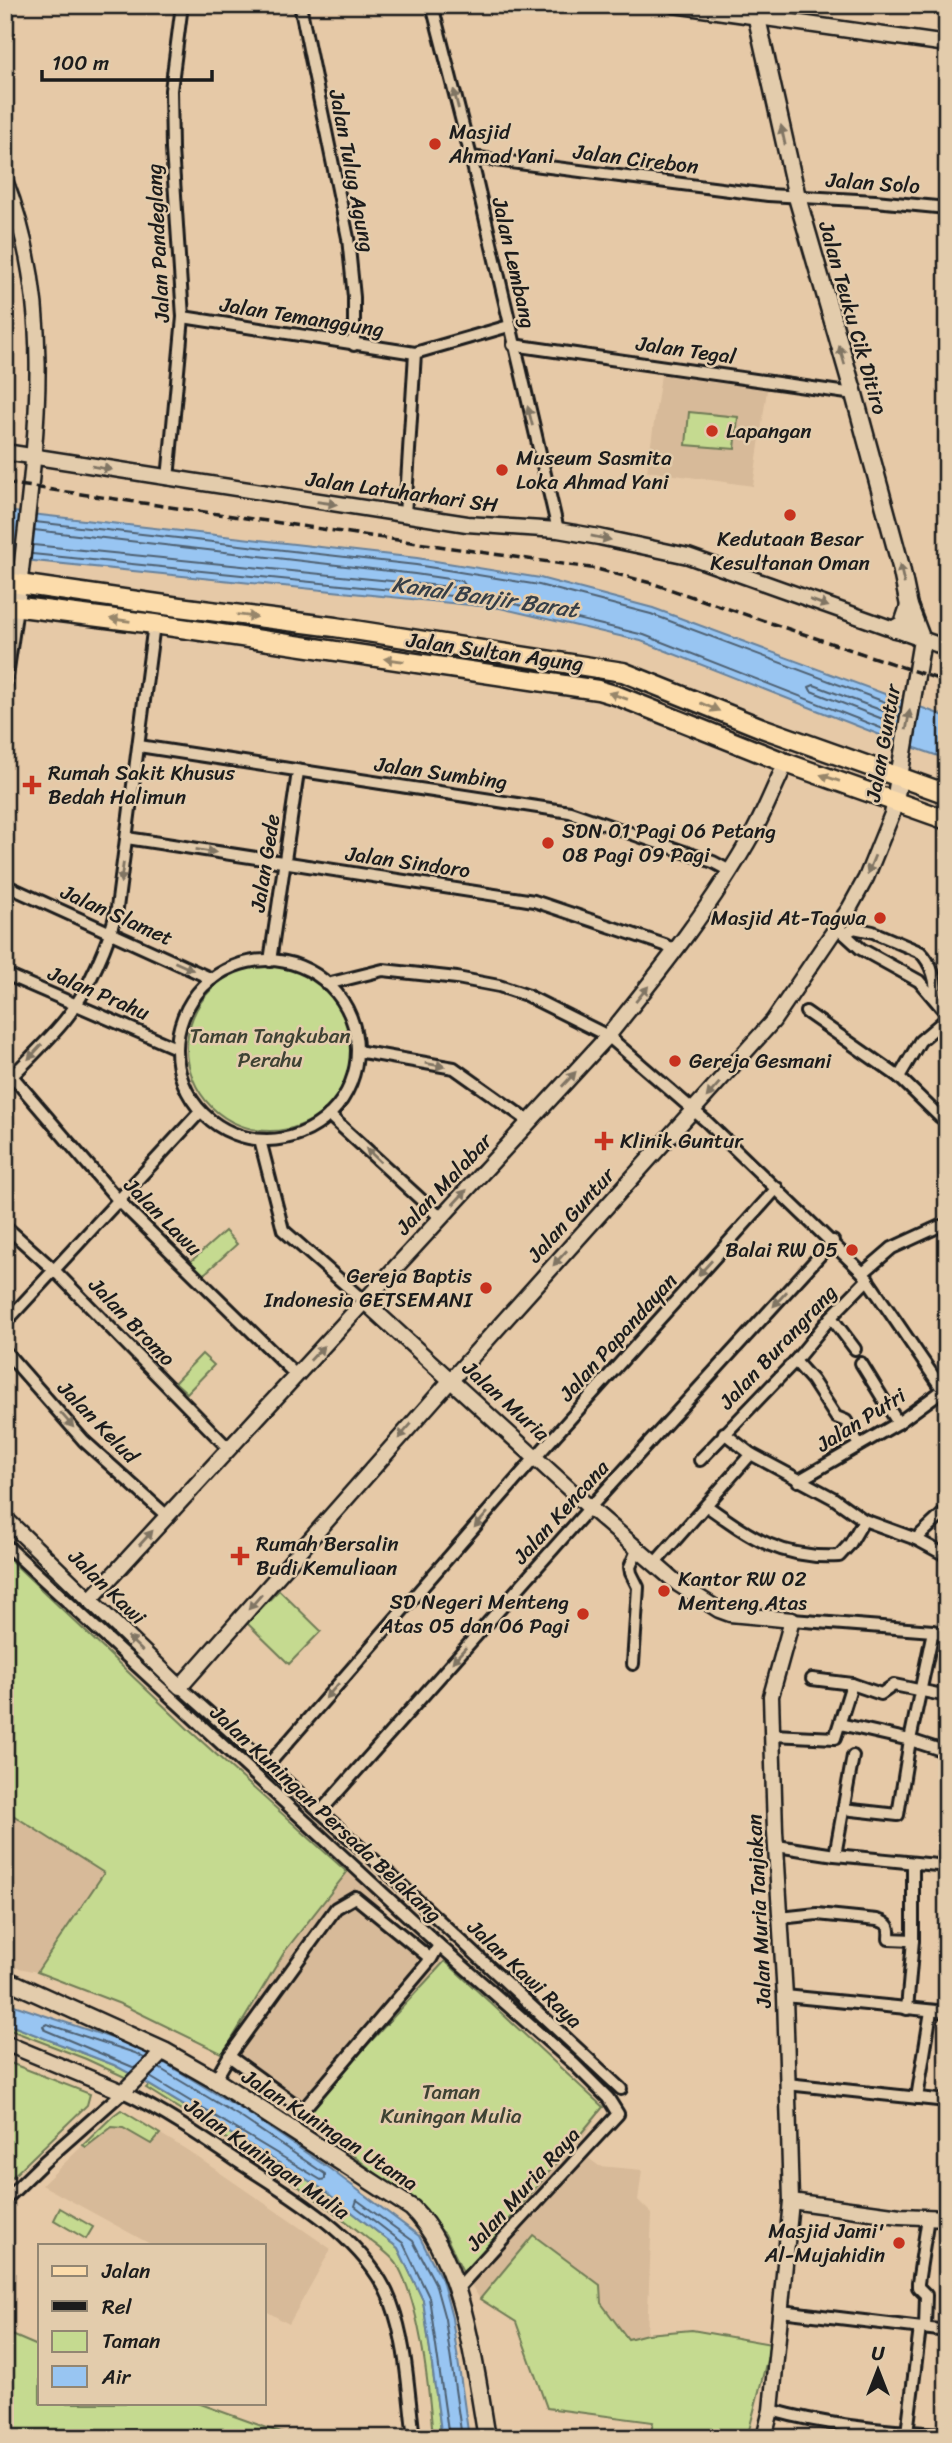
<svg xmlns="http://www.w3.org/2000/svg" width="952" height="2443" viewBox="0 0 952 2443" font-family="Sriracha,sans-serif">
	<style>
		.built { fill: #d7ba99 }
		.green { fill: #c5da90; stroke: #707b56; stroke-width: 2 }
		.water { fill: #98c5f2; stroke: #66819c; stroke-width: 2 }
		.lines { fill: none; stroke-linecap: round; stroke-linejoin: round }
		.shore { stroke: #4e6072; stroke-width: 2 }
		.minor-casing { stroke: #1c1c1c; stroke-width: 16 }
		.tertiary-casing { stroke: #1c1c1c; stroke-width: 19 }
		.secondary-casing { stroke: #1c1c1c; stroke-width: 21 }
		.primary-casing { stroke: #1c1c1c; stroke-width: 23 }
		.minor { stroke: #e3ccac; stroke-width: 10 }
		.tertiary { stroke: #e3ccac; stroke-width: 14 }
		.secondary { stroke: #e3ccac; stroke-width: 16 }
		.primary { stroke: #fcdcab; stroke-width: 18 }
		.rail { stroke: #1c1c1c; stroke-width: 3.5; stroke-dasharray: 10 5; stroke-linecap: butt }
		.oneway { fill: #807464 }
		.oneway2 { fill: #97866b }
		.poi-dot { fill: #c8321e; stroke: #e3ccac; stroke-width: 2.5 }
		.labels { text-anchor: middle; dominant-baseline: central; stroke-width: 5; stroke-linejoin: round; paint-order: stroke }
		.poi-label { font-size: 21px; fill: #1c1c1c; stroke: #e3ccac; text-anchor: start }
		.street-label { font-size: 21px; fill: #1c1c1c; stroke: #e3ccac }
		.park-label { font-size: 21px; fill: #3e4233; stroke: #e3ccac }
		.water-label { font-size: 23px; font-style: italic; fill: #353e47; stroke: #e3ccac }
	</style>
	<rect width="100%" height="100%" fill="#e6c9a7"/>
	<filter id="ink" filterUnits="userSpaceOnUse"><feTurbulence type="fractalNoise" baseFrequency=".0143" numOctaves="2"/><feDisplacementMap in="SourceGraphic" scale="14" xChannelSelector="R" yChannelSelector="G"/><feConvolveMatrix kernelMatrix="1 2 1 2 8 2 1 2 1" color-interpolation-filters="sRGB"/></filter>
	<g filter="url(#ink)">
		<g class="built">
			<polygon points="661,375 767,390 753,486 647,471"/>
			<polygon points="5,1810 104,1873 37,1972 5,1965"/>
			<polygon points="347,1872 368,1887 382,1909 435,1950 603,2107 576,2149 599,2166 642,2170 638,2200 652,2214 647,2334 628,2339 601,2303 533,2235 480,2299 464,2274 445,2234 411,2200 223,2054 285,1951"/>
			<polygon points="121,2110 187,2150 331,2249 289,2324 264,2310 264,2245 152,2245 42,2185 114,2115"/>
		</g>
		<g class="green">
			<polygon points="689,412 738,417 735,449 686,445"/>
			<circle cx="270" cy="1048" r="83"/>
			<polygon points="225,1231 237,1244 202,1276 190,1262"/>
			<polygon points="202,1354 214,1365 187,1393 175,1382"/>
			<polygon points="5,1555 189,1730 347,1872 285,1951 223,2054 123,2005 37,1972 104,1873 5,1810"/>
			<polygon points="279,1590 321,1631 289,1664 247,1623"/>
			<polygon points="445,1961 603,2107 464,2274 445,2234 410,2200 302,2116"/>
			<polygon points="5,2023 114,2065 133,2075 129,2079 86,2059 5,2028"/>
			<polygon points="5,2061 90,2094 87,2105 5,2184"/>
			<path d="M149,2085L321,2188L398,2248L423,2300L442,2438H433C429,2389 421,2308 398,2266C392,2255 377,2246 367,2238C298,2182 221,2135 146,2088Z"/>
			<polygon points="121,2110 160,2134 151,2144 123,2128 112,2127 86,2147 83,2145 114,2115"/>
			<polygon points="60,2208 93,2227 86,2239 54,2220"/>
			<polygon points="533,2235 600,2285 601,2303 628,2339 647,2334 692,2330 771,2344 747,2438 650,2438 653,2422 547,2408 516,2322 480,2299"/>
			<polygon points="5,2332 40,2347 40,2403 198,2403 295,2438 5,2438"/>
		</g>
		<g class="water">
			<polygon points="5,511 417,558 540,578 653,608 947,717 947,759 898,742 641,641 500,608 5,558"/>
			<polygon points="5,2002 138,2047 243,2110 330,2169 419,2236 442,2280 452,2318 469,2438 442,2438 423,2300 398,2248 321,2188 133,2075 114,2065 5,2023"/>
		</g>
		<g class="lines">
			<g class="shore">
				<polyline points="35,522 416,565 539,585 651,614 901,708"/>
				<polyline points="33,545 461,588 465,585 462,581 415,574 34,530"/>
				<polyline points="32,554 502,601 644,635 896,734"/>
				<polyline points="898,725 811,691 809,687 814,685 899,717"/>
				<polyline points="135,2068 45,2030 43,2026 47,2024 135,2053 144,2058"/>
				<polyline points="150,2077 321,2180 325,2179 325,2174 239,2116 159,2068"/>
				<polyline points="449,2438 429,2297 403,2243 355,2206 357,2200 413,2241 435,2283 445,2319 462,2438"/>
			</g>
			<g class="minor-casing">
				<g id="minor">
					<polyline points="300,5 348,238 354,297 354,345"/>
					<polyline points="432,5 471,157 558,530"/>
					<polyline points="471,157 768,195 875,201 947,208"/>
					<polyline points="183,317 415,353 509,326"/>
					<polyline points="513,345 854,394"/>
					<polyline points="168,479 183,317 172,149 171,90 182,5"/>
					<polyline points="405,515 415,353"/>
					<polyline points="5,690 17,607"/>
					<polyline points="139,746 570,812 713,862 730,871"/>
					<polyline points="127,838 534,901 665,945 675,952"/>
					<polyline points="5,885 212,979"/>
					<polyline points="838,928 861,949 919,981 947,1014"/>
					<path d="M845,934L854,928L873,932L920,952C930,961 940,985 933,997"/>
					<circle cx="267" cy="1050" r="90"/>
					<polyline points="270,961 298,772"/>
					<polyline points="5,974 176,1048"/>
					<polyline points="327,984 383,970 457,978 499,986 526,995 608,1036 707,1122 863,1273 947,1396"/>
					<polyline points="806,1012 899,1077 940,1117"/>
					<polyline points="357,1051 454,1068 530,1122"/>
					<polyline points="12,1076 119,1201 297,1376"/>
					<polyline points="899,1077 920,1041 947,1018"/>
					<path d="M5,1083C25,1063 47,1042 65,1020C87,993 110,941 117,908L154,624"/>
					<polyline points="329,1115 441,1218"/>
					<polyline points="260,1140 283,1230 365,1302"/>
					<polyline points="5,1226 54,1270 229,1449"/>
					<polyline points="863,1273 892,1248 940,1226 943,1227 947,1231"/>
					<polyline points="831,1317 855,1349"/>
					<polyline points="5,1323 200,1112"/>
					<polyline points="5,1351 84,1441 167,1516"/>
					<polyline points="795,1361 812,1380 836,1417 846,1421 859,1445"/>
					<polyline points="861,1363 898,1423"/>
					<polyline points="724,1433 751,1454 833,1498 864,1520 916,1539 947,1556"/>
					<polyline points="700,1460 795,1361 831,1317 868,1279"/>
					<polyline points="798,1481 898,1423 943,1390"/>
					<path d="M707,1506C752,1538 781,1559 839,1556L850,1544L864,1520"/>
					<polyline points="916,1539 947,1510"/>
					<polyline points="5,1544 439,1945 574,2064 608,2098 618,2114 457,2289"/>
					<polyline points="655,1563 751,1454"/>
					<polyline points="792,1620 933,1631 947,1635"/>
					<polyline points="633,1664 638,1587 631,1573 630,1567 637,1550"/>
					<polyline points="812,1679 852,1684 881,1694 894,1685 947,1696"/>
					<polyline points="180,1687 362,1849"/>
					<polyline points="840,1724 910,1740 947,1752"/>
					<polyline points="773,1735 835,1738 852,1684"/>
					<polyline points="268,1765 526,1468 777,1188"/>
					<polyline points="843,1809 898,1815 910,1740 933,1631"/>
					<polyline points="320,1812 585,1513 833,1241"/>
					<polyline points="777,1846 835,1855 947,1866"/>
					<polyline points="835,1855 853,1756"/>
					<polyline points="372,1858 621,2089"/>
					<path d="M780,1918L817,1914L877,1920C889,1923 890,1927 889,1939L913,1940"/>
					<polyline points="431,1959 355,1897 336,1908 229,2056 303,2110 431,1959 439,1945"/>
					<polyline points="785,1996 947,2012"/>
					<polyline points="907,2009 913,1940 913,1864"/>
					<polyline points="215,2080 229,2056"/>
					<polyline points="787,2084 947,2101"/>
					<polyline points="917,2098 931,2011"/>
					<path d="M5,2200L45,2161L123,2092C163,2111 200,2136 237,2161C291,2196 367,2239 391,2302C407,2345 408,2393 414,2438"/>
					<polyline points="781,2311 947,2331"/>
					<polyline points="925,2328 926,2295 918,2287 918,2283 928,2217"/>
					<path d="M771,2410C828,2426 887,2432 947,2434"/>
					<polyline points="907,2433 920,2328"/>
				</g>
			</g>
			<g class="tertiary-casing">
				<g id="tertiary">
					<polyline points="674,5 947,44"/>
					<path d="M5,180C60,319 32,464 17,607"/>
					<polyline points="5,452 467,524 558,530 599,537 688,556 947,648"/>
					<polyline points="365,1302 590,1508 678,1584 719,1610 730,1614 792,1620 771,1696 775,1831 785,1996 791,2201 771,2410 764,2438"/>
					<polyline points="5,1518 180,1687 451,1380 773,1021 849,909 866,878 892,814 895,801"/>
					<path d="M90,1600L608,1036C660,971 713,905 754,831C766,809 775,785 786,763"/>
					<polyline points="5,2043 123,2092 164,2051"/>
					<polyline points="791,2201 900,2216 947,2218"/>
				</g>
			</g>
			<g class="secondary-casing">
				<g id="secondary">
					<polyline points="754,5 797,197 854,394 901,567 909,606 922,640 895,801"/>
					<polyline points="894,629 903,624 909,606"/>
					<path d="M5,1979L164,2051L215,2080L412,2208C463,2259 475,2368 487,2438"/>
				</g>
			</g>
			<g class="primary-casing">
				<g id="primary">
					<polyline points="5,582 179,607 335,627 623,672 762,728 947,794"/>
					<polyline points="5,605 154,624 598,690 618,696 786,763 947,820"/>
				</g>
			</g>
			<use href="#minor" class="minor"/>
			<use href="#tertiary" class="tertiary"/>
			<use href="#secondary" class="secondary"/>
			<use href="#primary" class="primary"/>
			<polyline class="rail" points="5,483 597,569 651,583 947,682"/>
		</g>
		<defs><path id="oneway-solid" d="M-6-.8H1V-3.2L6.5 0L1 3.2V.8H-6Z" transform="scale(1.75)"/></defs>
		<g class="oneway">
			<use href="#oneway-solid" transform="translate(456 99) rotate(-104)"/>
			<use href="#oneway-solid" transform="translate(783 135) rotate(-102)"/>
			<use href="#oneway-solid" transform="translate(842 355) rotate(-106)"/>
			<use href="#oneway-solid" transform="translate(530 416) rotate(-104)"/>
			<use href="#oneway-solid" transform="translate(102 468) rotate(10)"/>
			<use href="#oneway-solid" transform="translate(327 503) rotate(8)"/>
			<use href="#oneway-solid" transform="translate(601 538) rotate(11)"/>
			<use href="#oneway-solid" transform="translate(902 574) rotate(-103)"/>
			<use href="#oneway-solid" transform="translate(819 603) rotate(20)"/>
			<use href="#oneway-solid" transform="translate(908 720) rotate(-80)"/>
			<use href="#oneway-solid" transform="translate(206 851) rotate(9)"/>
			<use href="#oneway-solid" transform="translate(871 865) rotate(112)"/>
			<use href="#oneway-solid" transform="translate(122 873) rotate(98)"/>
			<use href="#oneway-solid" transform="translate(184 966) rotate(24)"/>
			<use href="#oneway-solid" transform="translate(642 994) rotate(-51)"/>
			<use href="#oneway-solid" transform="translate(35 1052) rotate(133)"/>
			<use href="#oneway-solid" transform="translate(435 1065) rotate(10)"/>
			<use href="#oneway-solid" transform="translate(569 1079) rotate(-47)"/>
			<use href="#oneway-solid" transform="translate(713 1090) rotate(131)"/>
			<use href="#oneway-solid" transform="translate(373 1155) rotate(-137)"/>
			<use href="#oneway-solid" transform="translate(460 1197) rotate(-47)"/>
			<use href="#oneway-solid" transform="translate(560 1258) rotate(132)"/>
			<use href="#oneway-solid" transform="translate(705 1268) rotate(132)"/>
			<use href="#oneway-solid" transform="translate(780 1299) rotate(132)"/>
			<use href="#oneway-solid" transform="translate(317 1353) rotate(-47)"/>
			<use href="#oneway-solid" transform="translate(67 1420) rotate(49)"/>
			<use href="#oneway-solid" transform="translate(405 1431) rotate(131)"/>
			<use href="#oneway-solid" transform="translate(481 1520) rotate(131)"/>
			<use href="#oneway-solid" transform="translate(146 1538) rotate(-48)"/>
			<use href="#oneway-solid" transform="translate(255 1602) rotate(131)"/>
			<use href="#oneway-solid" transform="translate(135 1644) rotate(-136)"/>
			<use href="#oneway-solid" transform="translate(459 1655) rotate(132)"/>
			<use href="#oneway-solid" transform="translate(332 1691) rotate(131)"/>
		</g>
		<g class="oneway2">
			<use href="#oneway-solid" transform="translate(247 616) rotate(7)"/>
			<use href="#oneway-solid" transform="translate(120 620) rotate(-172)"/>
			<use href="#oneway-solid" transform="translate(394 660) rotate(-172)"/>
			<use href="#oneway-solid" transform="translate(618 696) rotate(-161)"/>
			<use href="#oneway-solid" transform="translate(710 707) rotate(23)"/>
			<use href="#oneway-solid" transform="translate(830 778) rotate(-161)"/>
		</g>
	</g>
	<g class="poi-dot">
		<circle cx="435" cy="144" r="7"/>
		<circle cx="712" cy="431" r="7"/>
		<circle cx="502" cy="470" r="7"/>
		<circle cx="790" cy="515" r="7"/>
		<path d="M28.5 774.5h7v7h7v7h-7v7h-7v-7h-7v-7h7z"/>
		<circle cx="548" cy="843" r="7"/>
		<circle cx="880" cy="918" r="7"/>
		<circle cx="675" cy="1061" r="7"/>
		<path d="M600.5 1130.5h7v7h7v7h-7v7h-7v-7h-7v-7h7z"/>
		<circle cx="852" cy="1250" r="7"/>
		<circle cx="486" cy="1288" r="7"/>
		<path d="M236.5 1545.5h7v7h7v7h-7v7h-7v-7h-7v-7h7z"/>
		<circle cx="664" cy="1591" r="7"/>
		<circle cx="583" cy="1614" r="7"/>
		<circle cx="899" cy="2243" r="7"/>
	</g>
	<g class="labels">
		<g class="poi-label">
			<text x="449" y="132">Masjid<tspan x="449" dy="24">Ahmad Yani</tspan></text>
			<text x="726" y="431">Lapangan</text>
			<text x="516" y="458">Museum Sasmita<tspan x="516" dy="24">Loka Ahmad Yani</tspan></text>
			<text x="790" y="539" text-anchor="middle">Kedutaan Besar<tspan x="790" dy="24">Kesultanan Oman</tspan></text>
			<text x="48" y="773">Rumah Sakit Khusus<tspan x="48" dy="24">Bedah Halimun</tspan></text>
			<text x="562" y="831">SDN 01 Pagi 06 Petang<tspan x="562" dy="24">08 Pagi 09 Pagi</tspan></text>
			<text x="866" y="918" text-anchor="end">Masjid At-Tagwa</text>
			<text x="689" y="1061">Gereja Gesmani</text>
			<text x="620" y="1141">Klinik Guntur</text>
			<text x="838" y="1250" text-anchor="end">Balai RW 05</text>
			<text x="472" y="1276" text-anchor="end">Gereja Baptis<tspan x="472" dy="24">Indonesia GETSEMANI</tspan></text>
			<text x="256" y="1544">Rumah Bersalin<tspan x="256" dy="24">Budi Kemuliaan</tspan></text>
			<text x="678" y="1579">Kantor RW 02<tspan x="678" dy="24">Menteng Atas</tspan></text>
			<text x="569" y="1602" text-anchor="end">SD Negeri Menteng<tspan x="569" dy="24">Atas 05 dan 06 Pagi</tspan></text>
			<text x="885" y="2231" text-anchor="end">Masjid Jami'<tspan x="885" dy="24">Al-Mujahidin</tspan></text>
		</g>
		<g class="street-label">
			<text transform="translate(636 159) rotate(7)">Jalan Cirebon</text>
			<text transform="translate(352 171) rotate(79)">Jalan Tulug Agung</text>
			<text transform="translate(873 183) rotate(4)">Jalan Solo</text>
			<text transform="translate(158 243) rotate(-93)">Jalan Pandeglang</text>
			<text transform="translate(514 263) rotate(77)">Jalan Lembang</text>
			<text transform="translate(302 317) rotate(9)">Jalan Temanggung</text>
			<text transform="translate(853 318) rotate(74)">Jalan Teuku Cik Ditiro</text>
			<text transform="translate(686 350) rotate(8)">Jalan Tegal</text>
			<text transform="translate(402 492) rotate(8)">Jalan Latuharhari SH</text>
			<text transform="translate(495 652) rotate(8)">Jalan Sultan Agung</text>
			<text transform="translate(883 743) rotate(-80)">Jalan Guntur</text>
			<text transform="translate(441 773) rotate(8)">Jalan Sumbing</text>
			<text transform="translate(408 862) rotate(8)">Jalan Sindoro</text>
			<text transform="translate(265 863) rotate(-81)">Jalan Gede</text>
			<text transform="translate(117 915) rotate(24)">Jalan Slamet</text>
			<text transform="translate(99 993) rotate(23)">Jalan Prahu</text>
			<text transform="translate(444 1184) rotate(-47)">Jalan Malabar</text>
			<text transform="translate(571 1215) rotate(-48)">Jalan Guntur</text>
			<text transform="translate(163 1217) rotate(45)">Jalan Lawu</text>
			<text transform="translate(132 1322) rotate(46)">Jalan Bromo</text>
			<text transform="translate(618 1337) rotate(-48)">Jalan Papandayan</text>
			<text transform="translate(778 1347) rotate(-47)">Jalan Burangrang</text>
			<text transform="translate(506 1401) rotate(42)">Jalan Muria</text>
			<text transform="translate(861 1420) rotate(-32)">Jalan Putri</text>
			<text transform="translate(98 1422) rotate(46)">Jalan Kelud</text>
			<text transform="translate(561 1512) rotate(-48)">Jalan Kencana</text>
			<text transform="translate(107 1587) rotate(44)">Jalan Kawi</text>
			<text transform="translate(326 1814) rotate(43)">Jalan Kuningan Persada Belakang</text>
			<text transform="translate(759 1911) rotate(-93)">Jalan Muria Tanjakan</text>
			<text transform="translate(525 1974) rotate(43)">Jalan Kawi Raya</text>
			<text transform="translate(330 2130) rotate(33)">Jalan Kuningan Utama</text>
			<text transform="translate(267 2159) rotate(35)">Jalan Kuningan Mulia</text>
			<text transform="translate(523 2189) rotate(-48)">Jalan Muria Raya</text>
		</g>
		<g class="park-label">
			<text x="270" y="1036">Taman Tangkuban<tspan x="270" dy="24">Perahu</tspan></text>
			<text x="451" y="2092">Taman<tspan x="451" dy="24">Kuningan Mulia</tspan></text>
		</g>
		<g class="water-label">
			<text transform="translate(485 597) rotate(8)">Kanal Banjir Barat</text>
		</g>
	</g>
	<rect width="952" height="2443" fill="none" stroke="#e3ccac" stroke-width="28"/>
	<rect x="14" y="14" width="924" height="2415" fill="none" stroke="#1c1c1c" stroke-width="2.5" filter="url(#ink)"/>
	<rect x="38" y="2244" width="228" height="161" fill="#e3ccac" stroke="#938672" stroke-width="2"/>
	<rect x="52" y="2266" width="35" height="10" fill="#fcdcab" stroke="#938672" stroke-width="2"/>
	<text x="102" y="2278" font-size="21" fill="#1c1c1c">Jalan</text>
	<rect x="52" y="2301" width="35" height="10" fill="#1c1c1c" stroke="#938672" stroke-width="2"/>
	<text x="102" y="2314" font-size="21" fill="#1c1c1c">Rel</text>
	<rect x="52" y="2331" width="35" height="21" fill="#c5da90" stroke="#938672" stroke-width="2"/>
	<text x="102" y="2348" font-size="21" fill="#1c1c1c">Taman</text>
	<rect x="52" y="2366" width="35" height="21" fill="#98c5f2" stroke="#938672" stroke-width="2"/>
	<text x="102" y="2384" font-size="21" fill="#1c1c1c">Air</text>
	<g transform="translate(878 2370)" stroke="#e3ccac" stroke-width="5" paint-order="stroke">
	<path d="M0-5L12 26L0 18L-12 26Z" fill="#1c1c1c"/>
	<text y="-10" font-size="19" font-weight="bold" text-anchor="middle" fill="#1c1c1c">U</text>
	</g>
	<path d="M42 70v10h170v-10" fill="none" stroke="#1c1c1c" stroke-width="3.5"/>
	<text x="52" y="70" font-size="21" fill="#1c1c1c" stroke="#e3ccac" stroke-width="5" paint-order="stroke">100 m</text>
</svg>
